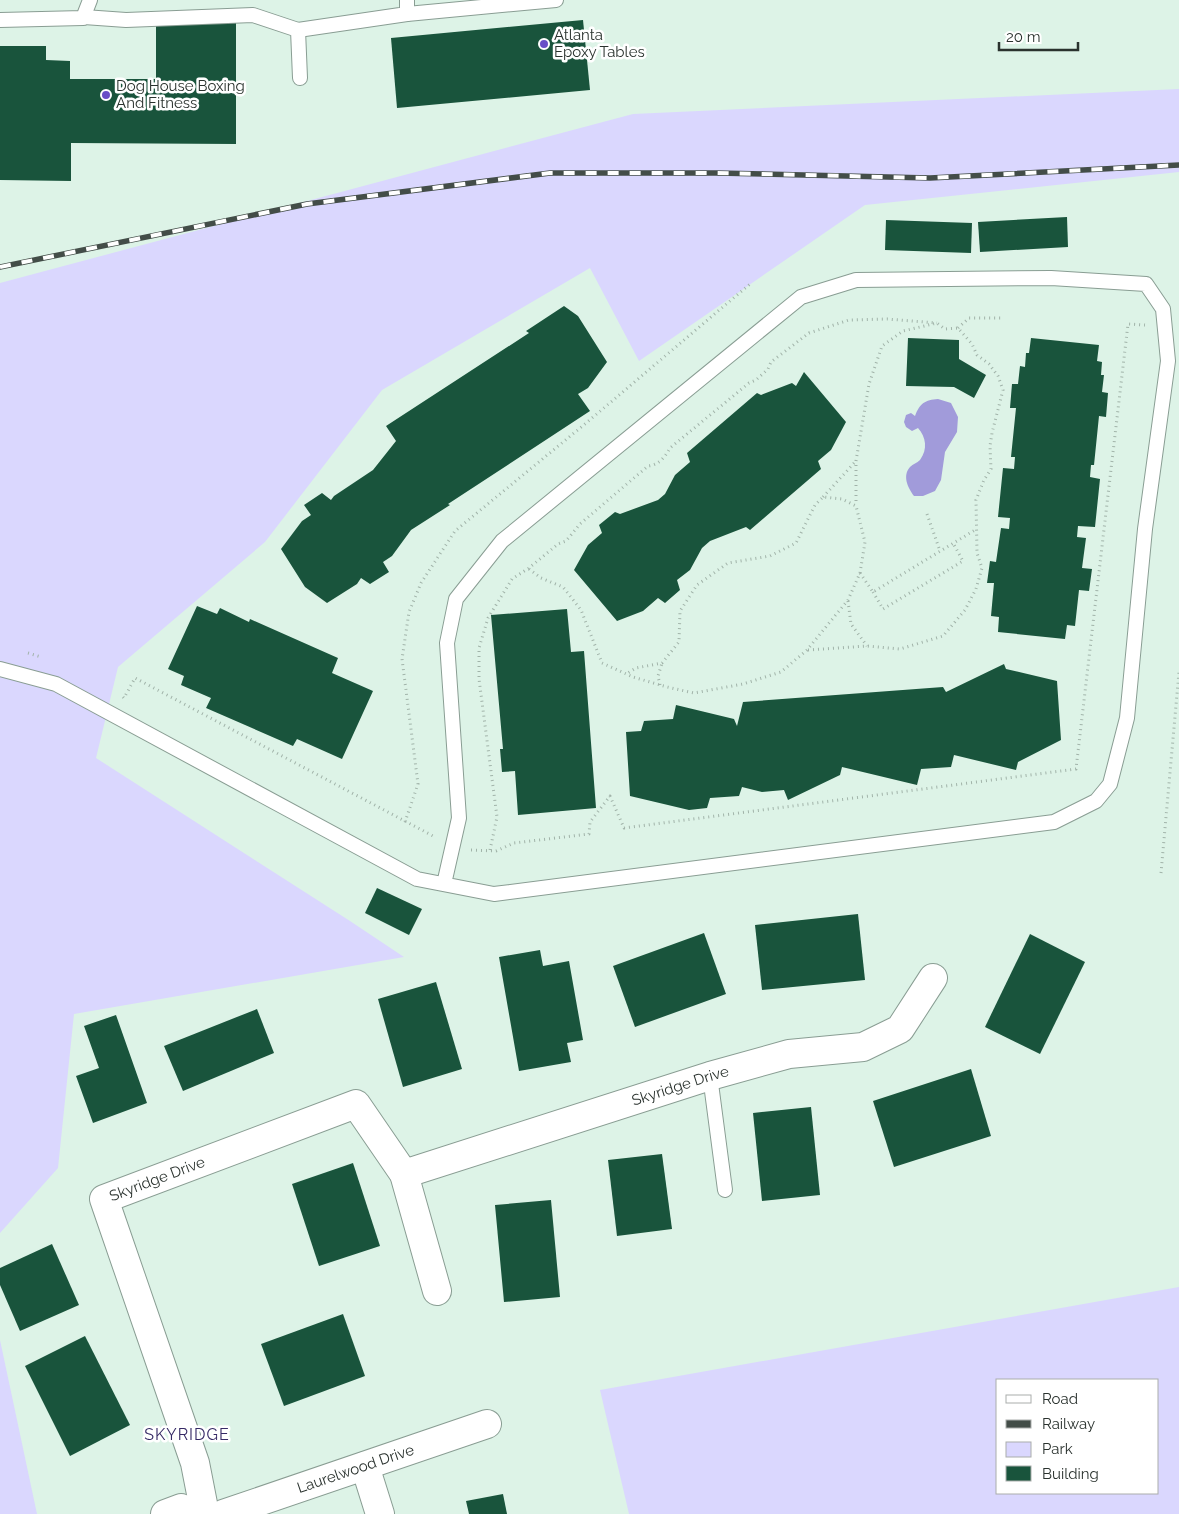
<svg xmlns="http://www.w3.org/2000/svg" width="1179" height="1514" viewBox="0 0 1179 1514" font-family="Raleway,sans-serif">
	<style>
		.green { fill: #dad7fe; fill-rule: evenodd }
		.water { fill: #a19bda }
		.building { fill: #19543c }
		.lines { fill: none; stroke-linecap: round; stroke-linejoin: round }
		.service-casing { stroke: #899d93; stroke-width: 16 }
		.minor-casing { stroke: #899d93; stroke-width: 30 }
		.path { stroke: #a1b3a9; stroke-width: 3; stroke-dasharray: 1 4; stroke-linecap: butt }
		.service { stroke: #fff; stroke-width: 14 }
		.minor { stroke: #fff; stroke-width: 28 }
		.rail-casing { stroke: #434d48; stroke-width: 5.5 }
		.rail { stroke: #fff; stroke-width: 4; stroke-dasharray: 11; stroke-linecap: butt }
		.poi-dot { fill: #684ec7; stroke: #fff; stroke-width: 2 }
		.labels { text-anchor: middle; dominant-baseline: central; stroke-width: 5; stroke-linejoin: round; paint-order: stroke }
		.poi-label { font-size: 15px; fill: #2a322e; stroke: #fff; text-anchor: start }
		.street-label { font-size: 15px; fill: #2a322e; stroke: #fff }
		.neighbourhood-label { font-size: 16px; letter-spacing: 1px; fill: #352965; stroke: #fff }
	</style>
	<rect width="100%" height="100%" fill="#ddf3e7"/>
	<g class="green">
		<polygon points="1179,89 1179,172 865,205 639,361 590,268 382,390 265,542 118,667 96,758 350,921 404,957 74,1014 58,1168 0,1233 0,283 633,114"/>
		<path d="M1179,1287V1514H629L600,1390ZM998,1380H1158V1493H998Z"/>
		<polygon points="0,1340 37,1514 0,1514"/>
	</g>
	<path class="water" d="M938,399L951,403L958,417L957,432L945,452L941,480L935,491L923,496H914C908,488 902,476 910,467C913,464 917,463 920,460C928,449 926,437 918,428L912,431L906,427L904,422L906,415L911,413L915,416C920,403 925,400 938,399Z"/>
	<g class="building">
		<polygon points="583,20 590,90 397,108 391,38"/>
		<polygon points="156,23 236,23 236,144 71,143 71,181 0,180 0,46 46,46 46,60 70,61 70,79 156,79"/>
		<polygon points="1067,217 1068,247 980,252 978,222"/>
		<polygon points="886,220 972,223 971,253 885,250"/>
		<polygon points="564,306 578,316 607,362 588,388 578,394 590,411 448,504 450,505 411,530 392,556 383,562 389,572 370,584 361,578 357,584 327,603 305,587 281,549 302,521 311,515 304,505 322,493 331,500 334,496 373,470 396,441 386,426 529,333 526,331"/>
		<polygon points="908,338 959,340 959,359 986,375 974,398 954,387 906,386"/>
		<polygon points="1031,338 1099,345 1097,361 1102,362 1101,375 1104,375 1102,392 1108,393 1106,417 1099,416 1094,465 1091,465 1090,477 1100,479 1095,527 1078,526 1077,537 1086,538 1082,568 1092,569 1089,591 1079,590 1075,626 1067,625 1065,639 998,632 999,617 991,616 994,583 987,583 990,561 996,562 1001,528 1009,529 1010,518 998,517 1003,468 1014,469 1015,457 1011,457 1016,408 1010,408 1012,384 1018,384 1020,366 1025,367 1026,353 1029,353"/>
		<polygon points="804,372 846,422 831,450 818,461 821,469 750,530 746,527 710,541 702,548 690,570 677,580 680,590 665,603 658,598 643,611 617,621 574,570 588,545 602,533 599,525 615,512 620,514 658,500 665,494 675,475 690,462 687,453 757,393 761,395 792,383 796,386"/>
		<polygon points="197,606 217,614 220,608 249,622 250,619 338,658 332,673 373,691 342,759 297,739 293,746 206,708 211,698 181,685 184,676 168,669"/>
		<polygon points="567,609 571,652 584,651 596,808 518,815 515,771 502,772 500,749 503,749 491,615"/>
		<polygon points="1004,664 1006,669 1057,681 1061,740 1018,762 1016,770 954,755 951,767 921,769 917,785 842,767 840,775 788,800 784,790 762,792 742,787 739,796 710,798 707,808 689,810 630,796 626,732 641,731 644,721 673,719 676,705 734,719 737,726 743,702 943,687 946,692"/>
		<polygon points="377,888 422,909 409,935 365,913"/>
		<polygon points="858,914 865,980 762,990 755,925"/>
		<polygon points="704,933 726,994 635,1027 613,966"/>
		<polygon points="1030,934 1085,962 1040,1054 985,1027"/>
		<polygon points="540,950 543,966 569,961 583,1040 567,1043 571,1062 519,1071 499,957"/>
		<polygon points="436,982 462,1069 403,1087 378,999"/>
		<polygon points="257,1009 274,1053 183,1091 164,1046"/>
		<polygon points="116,1015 147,1103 93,1123 76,1076 99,1068 84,1026"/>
		<polygon points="971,1069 991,1136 894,1167 873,1101"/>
		<polygon points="811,1107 820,1195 762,1201 753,1113"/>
		<polygon points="662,1154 672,1229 617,1236 608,1160"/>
		<polygon points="353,1163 380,1246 319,1266 292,1184"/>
		<polygon points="551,1200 560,1297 504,1302 495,1205"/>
		<polygon points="52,1244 79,1305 20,1331 0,1285 0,1268"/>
		<polygon points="343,1314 365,1376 284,1406 261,1344"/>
		<polygon points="85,1336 130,1425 70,1456 25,1366"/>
		<polygon points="503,1494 507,1514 469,1514 466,1501"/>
	</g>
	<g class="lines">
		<g class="service-casing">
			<g id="service">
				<polyline points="407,14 556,0"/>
				<polyline points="84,17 126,20 253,15 298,30 300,78"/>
				<polyline points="0,20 83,18 90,0"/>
				<polyline points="298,30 407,14 407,0"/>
				<polyline points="0,669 56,684 417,879 494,894 1054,822 1096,801 1110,784 1127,718 1145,529 1168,361 1163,309 1146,284 1051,278 856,280 801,297 502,541 456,599 447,643 459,818 444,884"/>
				<polyline points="710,1076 725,1190"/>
			</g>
		</g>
		<g class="minor-casing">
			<g id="minor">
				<path id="s1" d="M404,1174L710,1076L789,1054L863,1047L900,1029L933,978"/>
				<polyline points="365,1466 380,1514"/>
				<polyline points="165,1514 181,1508 194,1514"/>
				<path id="s2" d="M205,1514L195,1463L104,1199L356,1104L404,1174L437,1291"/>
				<path id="s3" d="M223,1514L487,1424"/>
			</g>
		</g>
		<g class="path">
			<polyline points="958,328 969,318 1003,318"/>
			<polyline points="823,497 856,461"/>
			<polyline points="927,514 940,551"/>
			<polyline points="529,569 541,578 563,587 581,610 602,663 633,677 667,687 694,693 743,684 781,672 807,650 848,600 860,573 865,542 856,506 842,499 823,497 815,505 796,543 770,556 728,563 697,585 680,611 679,642 662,663 636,668 626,674"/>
			<polyline points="860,573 873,592 975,530"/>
			<polyline points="873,592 883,609 963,561 953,543"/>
			<polyline points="848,601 851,624 867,646"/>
			<polyline points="808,650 867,646 900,649 943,636 965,610 976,589 982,568 977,553 976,500 984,480 991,469 990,446 992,433 1003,390 998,376 989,364 977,355 972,344 958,328 945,329 937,323 903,331 882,346 869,384 856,461 856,505"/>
			<polyline points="28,653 41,657"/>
			<polyline points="660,685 658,676 662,663"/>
			<polyline points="123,697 124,698 135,678 435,837"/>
			<polyline points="405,822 418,784 402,659 409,612 421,583 455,531 585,424 750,284"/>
			<polyline points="471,850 496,851 514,843 589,834 590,822 610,796 624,828 1076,769 1128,324 1145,325"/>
			<path d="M490,850L497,817L479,679V648L488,618L512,579L529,568L558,544L566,541L580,524L648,466C659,465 665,457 670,448L749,383L756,380L768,369L771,362L809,333L849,320L887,319L937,323"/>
			<polyline points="1161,873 1179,672"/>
		</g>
		<use href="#service" class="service"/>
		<use href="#minor" class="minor"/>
		<g class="rail-casing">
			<polyline id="rail" points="0,267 307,204 550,173 716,173 930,178 1179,165"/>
		</g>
		<use href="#rail" class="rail"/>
	</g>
	<g class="poi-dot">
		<circle cx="544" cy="44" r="5"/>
		<circle cx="106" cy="95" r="5"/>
	</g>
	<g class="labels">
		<g class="poi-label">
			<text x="554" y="35">Atlanta<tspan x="554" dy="17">Epoxy Tables</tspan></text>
			<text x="116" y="86">Dog House Boxing<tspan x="116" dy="17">And Fitness</tspan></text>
		</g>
		<g class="street-label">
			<text stroke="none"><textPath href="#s1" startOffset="290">Skyridge Drive</textPath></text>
			<text stroke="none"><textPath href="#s2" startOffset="388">Skyridge Drive</textPath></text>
			<text stroke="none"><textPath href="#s3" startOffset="140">Laurelwood Drive</textPath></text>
		</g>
		<g class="neighbourhood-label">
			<text x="187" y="1434">SKYRIDGE</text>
		</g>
	</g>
	<rect x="996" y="1379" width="162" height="115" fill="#ffffff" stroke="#aaadab"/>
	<rect x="1006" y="1395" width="25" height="8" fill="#ffffff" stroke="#aaadab"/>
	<text x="1042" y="1404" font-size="15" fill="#2a322e">Road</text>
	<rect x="1006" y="1420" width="25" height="8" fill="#434d48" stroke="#aaadab"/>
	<text x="1042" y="1429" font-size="15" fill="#2a322e">Railway</text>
	<rect x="1006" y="1442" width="25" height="15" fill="#dad7fe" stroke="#aaadab"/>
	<text x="1042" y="1454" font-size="15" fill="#2a322e">Park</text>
	<rect x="1006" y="1466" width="25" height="15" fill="#19543c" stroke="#aaadab"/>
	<text x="1042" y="1479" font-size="15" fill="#2a322e">Building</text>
	<path d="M999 42v8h79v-8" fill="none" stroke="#2a322e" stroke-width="2.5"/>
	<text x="1006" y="42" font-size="15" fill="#2a322e" stroke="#ffffff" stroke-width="4" paint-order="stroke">20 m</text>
</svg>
